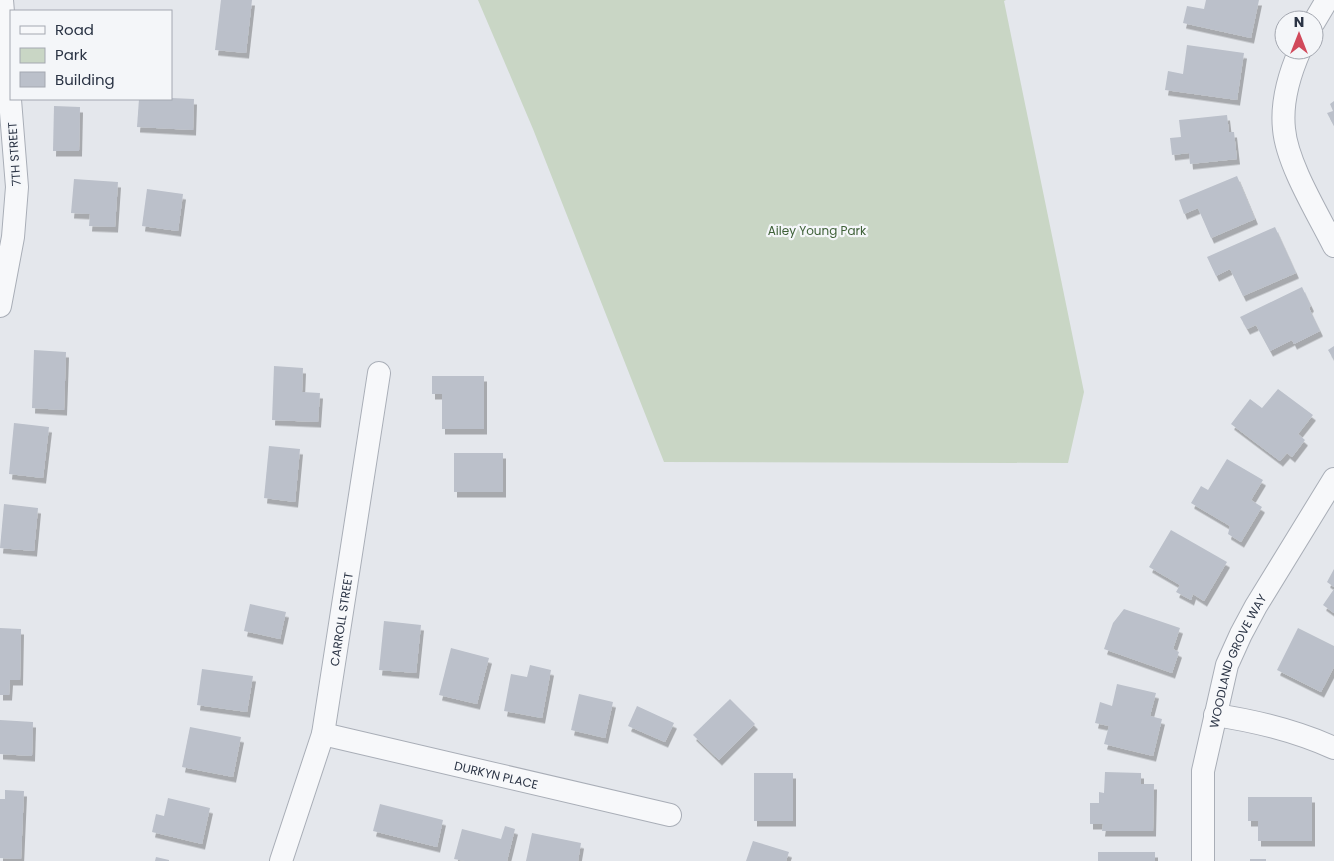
<svg xmlns="http://www.w3.org/2000/svg" width="1334" height="861" viewBox="0 0 1334 861" font-family="Poppins,sans-serif">
	<style>
		.green { fill: #c9d6c5 }
		.building { fill: #bbc0ca; filter: url(#shadow) }
		.lines { fill: none; stroke-linecap: round; stroke-linejoin: round }
		.street-casing { stroke: #a9aeb7; stroke-width: 24 }
		.street { stroke: #f7f8fa; stroke-width: 22 }
		.labels { text-anchor: middle; dominant-baseline: central; stroke-width: 4.5; stroke-linejoin: round; paint-order: stroke }
		.street-label { font-size: 12px; fill: #2b3445; stroke: #f4f6f9 }
		.park-label { font-size: 12px; fill: #3f6138; stroke: #f4f6f9 }
	</style>
	<defs>
		<filter id="shadow"><feDropShadow dx="3" dy="5.5" stdDeviation="0" flood-color="#0004"/></filter>
	</defs>
	<rect width="100%" height="100%" fill="#e4e7ec"/>
	<polygon class="green" points="478,0 1006,0 1004,1 1084,392 1068,463 664,462 533,129"/>
	<g class="building">
		<polygon points="221,0 252,0 246,53 215,50"/>
		<polygon points="1206,0 1259,0 1251,38 1183,23 1187,6 1204,9"/>
		<polygon points="1187,45 1244,53 1237,100 1165,90 1168,71 1183,74"/>
		<polygon points="171,98 194,99 193,130 137,127 139,99"/>
		<polygon points="1334,101 1334,126 1327,113 1333,111 1330,104"/>
		<polygon points="54,106 80,107 79,151 53,151"/>
		<polygon points="1227,115 1229,132 1234,132 1237,159 1190,164 1189,153 1172,155 1170,138 1181,137 1179,120"/>
		<polygon points="1237,176 1255,219 1211,238 1198,208 1184,214 1179,200"/>
		<polygon points="74,179 118,182 115,227 89,226 90,214 71,213"/>
		<polygon points="147,189 183,194 178,231 142,226"/>
		<polygon points="1275,227 1296,273 1243,296 1230,269 1216,276 1207,257"/>
		<polygon points="1302,287 1311,306 1309,308 1320,331 1294,344 1292,340 1270,351 1256,325 1247,329 1240,317"/>
		<polygon points="1334,346 1334,360 1328,350"/>
		<polygon points="34,350 66,352 64,410 32,408"/>
		<polygon points="274,366 303,368 302,392 320,393 318,422 272,420"/>
		<polygon points="432,376 484,376 484,429 442,429 442,394 432,394"/>
		<polygon points="1278,389 1313,415 1298,434 1305,440 1292,457 1287,453 1280,461 1231,424 1250,399 1262,408"/>
		<polygon points="14,423 49,427 43,478 9,474"/>
		<polygon points="269,446 300,449 295,502 264,498"/>
		<rect x="454" y="453" width="49" height="39"/>
		<polygon points="1227,459 1263,480 1251,500 1262,507 1241,542 1228,534 1230,526 1191,503 1201,486 1208,490"/>
		<polygon points="4,504 38,508 34,551 0,548"/>
		<polygon points="1171,530 1227,562 1204,601 1193,594 1191,600 1176,592 1180,585 1149,567"/>
		<polygon points="1334,569 1334,587 1327,582"/>
		<polygon points="1334,589 1334,613 1323,605"/>
		<polygon points="250,604 286,612 280,639 244,631"/>
		<polygon points="1124,609 1180,628 1173,649 1179,652 1172,673 1104,649 1113,623"/>
		<polygon points="384,621 421,625 416,673 379,670"/>
		<polygon points="0,628 21,629 20,680 10,680 9,695 0,695"/>
		<polygon points="1298,628 1334,646 1334,667 1321,692 1277,670"/>
		<polygon points="451,648 489,658 477,704 439,695"/>
		<polygon points="530,665 551,670 542,718 504,711 511,674 527,677"/>
		<polygon points="202,669 253,676 247,712 197,705"/>
		<polygon points="1117,684 1156,693 1150,716 1162,719 1153,756 1104,744 1109,726 1095,723 1100,702 1112,706"/>
		<polygon points="579,694 613,702 605,738 571,730"/>
		<polygon points="730,699 755,724 719,760 693,735"/>
		<polygon points="637,706 674,723 665,742 628,726"/>
		<polygon points="0,720 33,722 32,756 0,754"/>
		<polygon points="190,727 241,737 233,777 182,767"/>
		<polygon points="1105,772 1141,773 1141,784 1154,784 1153,831 1102,831 1103,824 1090,824 1090,803 1099,803 1099,792 1104,793"/>
		<rect x="754" y="773" width="39" height="48"/>
		<polygon points="5,790 24,791 21,859 0,858 0,799 5,799"/>
		<polygon points="1248,797 1312,797 1312,841 1258,841 1258,821 1248,821"/>
		<polygon points="168,798 210,808 202,844 152,832 156,814 164,816"/>
		<polygon points="380,804 443,820 437,847 373,831"/>
		<polygon points="505,826 515,829 507,861 465,861 454,859 462,829 501,839"/>
		<polygon points="532,833 581,843 578,861 526,861"/>
		<polygon points="753,841 789,852 786,861 746,861"/>
		<rect x="1098" y="852" width="57" height="9"/>
		<polygon points="156,857 169,860 169,861 155,861"/>
		<rect x="1250" y="859" width="16" height="2"/>
	</g>
	<g class="lines">
		<g class="street-casing">
			<g id="street">
				<polyline points="1314,22 1327,0"/>
				<path d="M1300,50C1289,75 1281,101 1284,129C1287,164 1318,214 1334,246"/>
				<polyline points="0,306 13,237 17,187 2,0"/>
				<path d="M1215,715C1256,721 1296,731 1334,748"/>
				<path id="s1" d="M323,734L670,815"/>
				<path id="s2" d="M281,861L323,734L379,373"/>
				<path id="s3" d="M1203,861V771L1227,665L1241,634L1256,606L1334,479"/>
			</g>
		</g>
		<use href="#street" class="street"/>
	</g>
	<g class="labels">
		<g class="street-label">
			<text transform="translate(14 154) rotate(-94)">7TH STREET</text>
			<text stroke="none"><textPath href="#s2" startOffset="250">CARROLL STREET</textPath></text>
			<text stroke="none"><textPath href="#s3" startOffset="206">WOODLAND GROVE WAY</textPath></text>
			<text stroke="none"><textPath href="#s1" startOffset="178">DURKYN PLACE</textPath></text>
		</g>
		<g class="park-label">
			<text x="817" y="230">Ailey Young Park</text>
		</g>
	</g>
	<rect x="10" y="10" width="162" height="90" fill="#f4f6f9" stroke="#a4a8b1"/>
	<rect x="20" y="26" width="25" height="8" fill="#f7f8fa" stroke="#a4a8b1"/>
	<text x="55" y="35" font-size="15" fill="#2b3445">Road</text>
	<rect x="20" y="48" width="25" height="15" fill="#c9d6c5" stroke="#a4a8b1"/>
	<text x="55" y="60" font-size="15" fill="#2b3445">Park</text>
	<rect x="20" y="72" width="25" height="15" fill="#bbc0ca" stroke="#a4a8b1"/>
	<text x="55" y="85" font-size="15" fill="#2b3445">Building</text>
	<g transform="translate(1299 35)"><circle r="24" fill="#f4f6f9" stroke="#a4a8b1"/>
	<path d="M0-4L9 19L0 12L-9 19Z" fill="#d1495b"/>
	<text y="-8" font-size="14" font-weight="bold" text-anchor="middle" fill="#2b3445">N</text>
	</g>
</svg>
